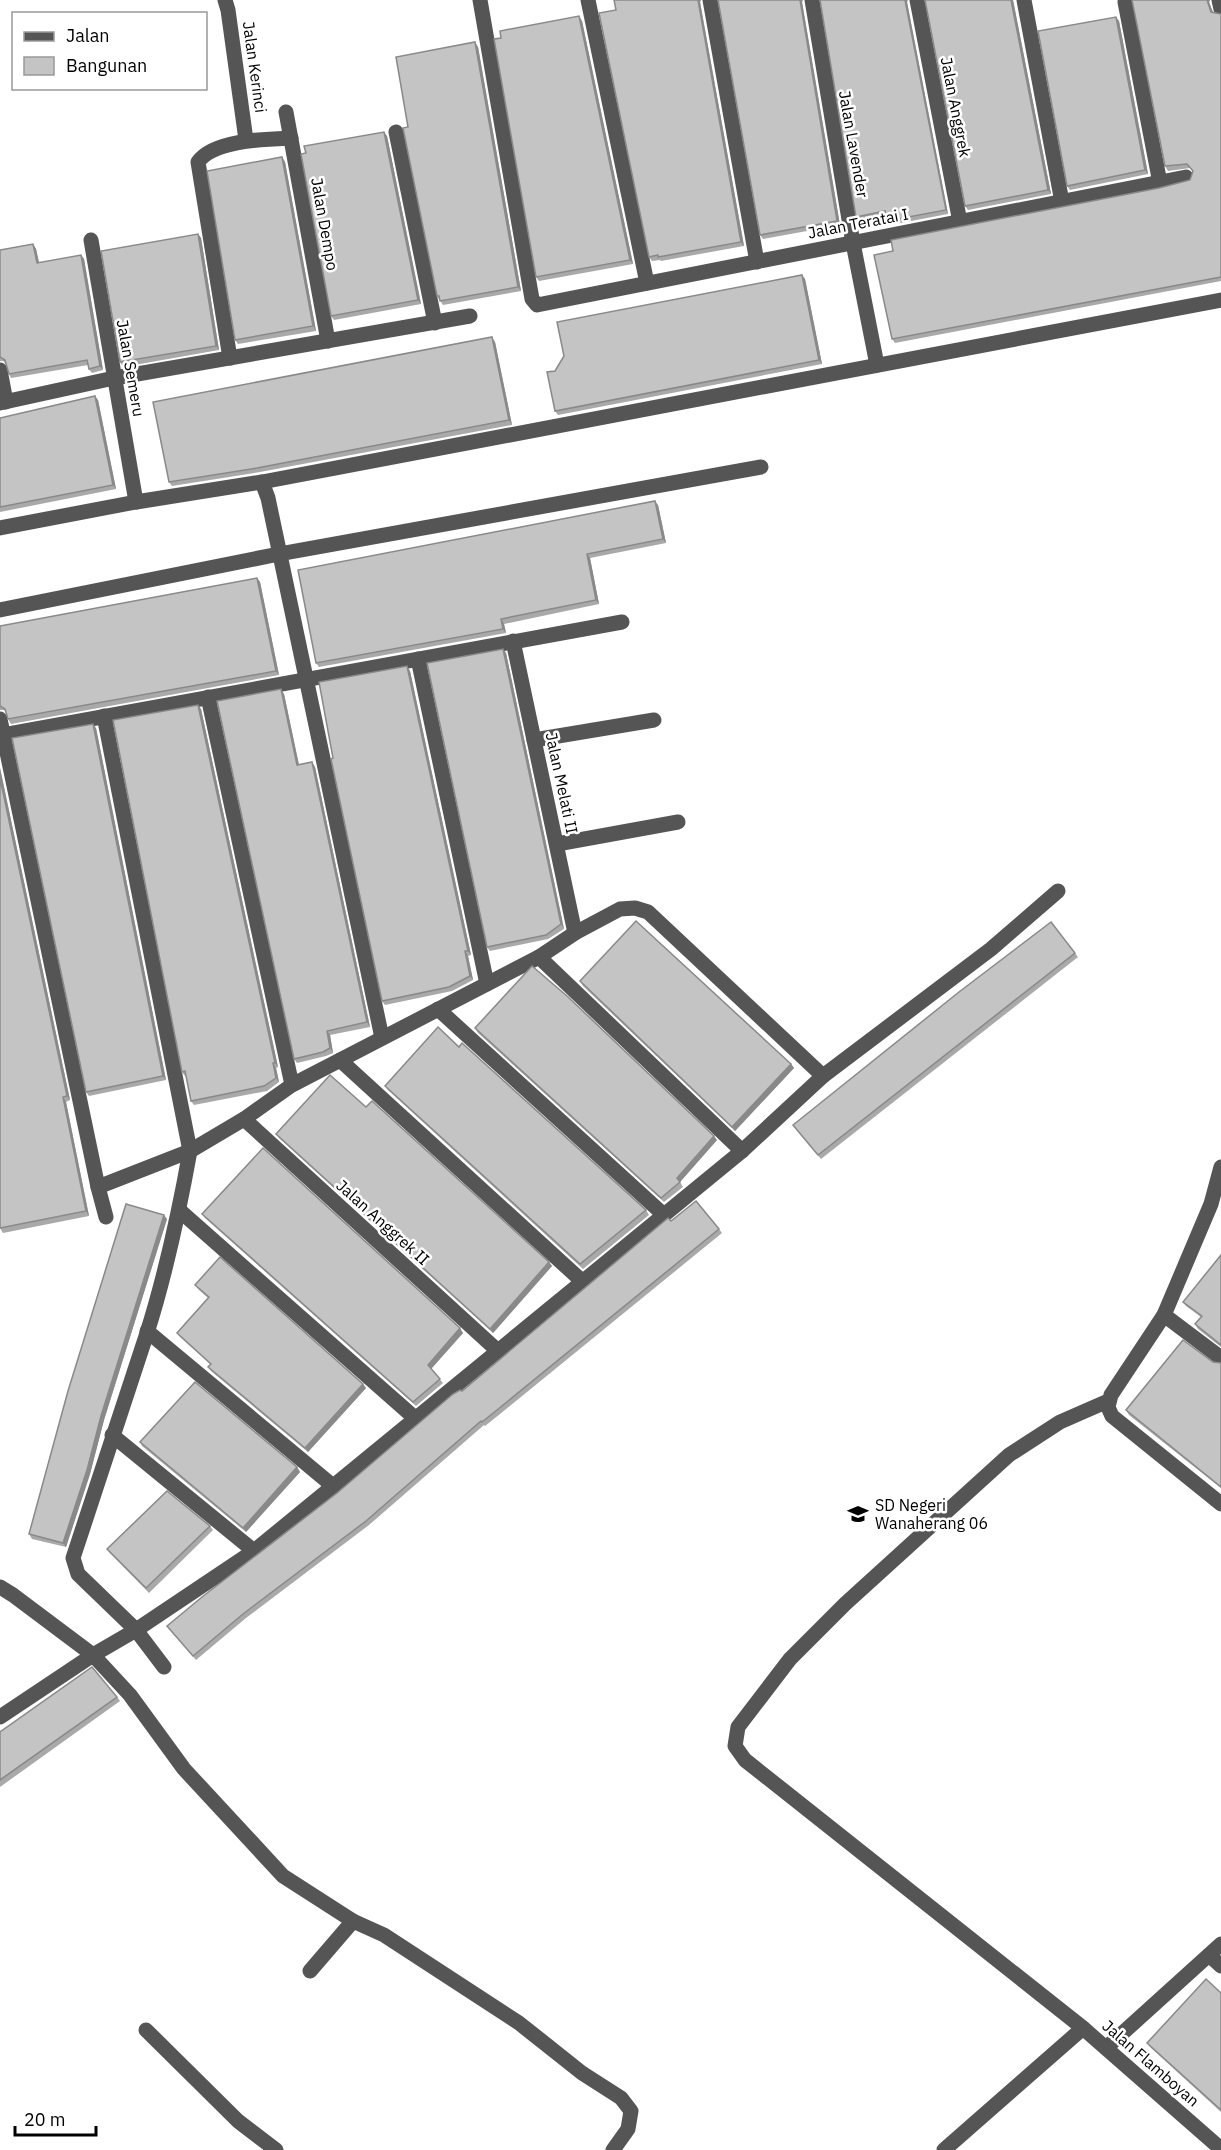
<svg xmlns="http://www.w3.org/2000/svg" width="1221" height="2150" viewBox="0 0 1221 2150" font-family="'IBM Plex Sans',sans-serif">
	<style>
		.lines { fill: none; stroke-linecap: round; stroke-linejoin: round }
		.minor { stroke: #555; stroke-width: 15 }
		.wall { fill: #a9a9a9 }
		.shaded-wall { fill: #898989 }
		.building { fill: #c4c4c4; stroke: #898989; stroke-width: 1.5 }
		.labels { text-anchor: middle; dominant-baseline: central; stroke-width: 5; stroke-linejoin: round; paint-order: stroke }
		.street-label { font-size: 16px; fill: #000; stroke: #fff }
		.poi-label { font-size: 16px; fill: #000; stroke: #fff; text-anchor: start }
	</style>
	<rect width="100%" height="100%" fill="#fff"/>
	<g class="lines">
		<g class="minor">
			<polyline points="225,0 228,10 246,140"/>
			<polyline points="480,0 532,299 537,305 1186,177"/>
			<polyline points="588,0 647,283"/>
			<polyline points="710,0 757,262"/>
			<polyline points="812,0 853,243 877,365"/>
			<polyline points="917,0 960,222"/>
			<polyline points="1024,0 1062,202"/>
			<polyline points="1219,0 1221,9"/>
			<polyline points="1125,2 1160,183"/>
			<polyline points="286,112 328,341"/>
			<polyline points="396,132 435,323"/>
			<polyline points="91,240 136,502"/>
			<path d="M230,358L198,162C213,140 266,139 291,138"/>
			<polyline points="0,370 6,402"/>
			<polyline points="0,403 114,378 470,316"/>
			<polyline points="262,482 268,498 382,1038"/>
			<polyline points="0,528 136,502 262,482 1221,300"/>
			<polyline points="0,610 279,554 761,467"/>
			<polyline points="513,641 575,933"/>
			<polyline points="418,659 487,984"/>
			<polyline points="208,697 292,1085"/>
			<path d="M104,716L190,1151C179,1212 166,1273 147,1333C123,1408 97,1483 73,1558L78,1574L136,1630L164,1667"/>
			<polyline points="0,719 98,1187 106,1217"/>
			<polyline points="3,735 622,622"/>
			<polyline points="534,740 654,720"/>
			<polyline points="557,844 678,822"/>
			<polyline points="539,957 742,1151"/>
			<polyline points="438,1009 664,1215"/>
			<polyline points="340,1060 583,1282"/>
			<polyline points="244,1119 498,1351"/>
			<polyline points="1221,1167 1211,1204 1164,1315 1111,1395 1108,1407 1112,1416 1221,1504"/>
			<polyline points="98,1187 190,1151 244,1119 292,1085 539,957 575,933 620,909 635,908 648,912 823,1076"/>
			<polyline points="179,1210 416,1419"/>
			<polyline points="1164,1315 1221,1358"/>
			<polyline points="147,1331 333,1486"/>
			<polyline points="1108,1401 1060,1422 1009,1455 845,1604 790,1659 738,1727 735,1746 745,1760 1083,2028 1221,2149"/>
			<polyline points="112,1435 254,1551"/>
			<polyline points="0,1587 13,1595 93,1655 130,1695 184,1769 283,1876 353,1921 384,1935 519,2023 582,2073 621,2098 631,2111 628,2129 613,2150"/>
			<polyline points="0,1717 93,1655 136,1630 254,1551 742,1151 823,1076 991,949 1058,891"/>
			<polyline points="1209,1955 1221,1966"/>
			<polyline points="310,1971 353,1921"/>
			<polyline points="146,2030 238,2121 276,2150"/>
			<polyline points="1106,2048 1221,1944"/>
			<polyline points="944,2150 1083,2028"/>
		</g>
	</g>
	<g class="wall">
		<polygon points="925,0 1013,0 1051,194 968,210 965,206"/>
		<polygon points="1132,0 1210,0 1209,2 1213,12 1221,14 1221,281 895,343 892,339 893,251 1159,188 1190,180 1193,172 1190,168 1168,171 1165,166"/>
		<polygon points="700,2 744,246 661,261 660,260 652,261 649,257 616,10"/>
		<polygon points="802,2 840,225 763,239 760,235"/>
		<polygon points="907,2 948,214 890,225 887,221 886,216 859,221 856,217"/>
		<polygon points="582,21 633,264 539,281 536,277"/>
		<polygon points="1119,21 1148,174 1070,190 1067,186"/>
		<polygon points="478,47 521,291 443,305 437,296 408,127"/>
		<polygon points="387,136 421,304 334,320 331,316"/>
		<polygon points="282,157 285,162 316,331 238,344 235,340"/>
		<polygon points="198,234 201,238 219,350 123,367 120,362"/>
		<polygon points="33,244 36,249 39,263 81,255 84,259 103,370 92,373 89,369 88,365 11,378 9,374 5,363 3,361 0,361 0,250"/>
		<polygon points="802,275 805,279 822,364 558,415 555,411 555,371"/>
		<polygon points="495,342 512,425 260,472 172,486 169,482"/>
		<polygon points="98,400 116,489 0,512 0,418"/>
		<polygon points="658,505 666,543 590,558 599,604 504,624 506,633 319,667 316,663"/>
		<polygon points="257,578 260,582 279,675 11,724 8,719 5,711 4,710 0,710 0,626"/>
		<polygon points="503,649 506,653 564,929 548,939 490,951 487,947"/>
		<polygon points="410,671 471,955 468,956 473,980 452,991 385,1005 382,1001 333,758"/>
		<polygon points="284,694 299,765 312,762 315,767 370,1027 330,1035 333,1053 326,1056 297,1063 294,1059"/>
		<polygon points="201,709 278,1067 276,1068 279,1082 267,1091 194,1105 191,1101 186,1076 185,1076 182,1072"/>
		<polygon points="96,728 166,1080 89,1096 86,1092"/>
		<polygon points="0,768 70,1100 66,1102 89,1216 3,1233 0,1228"/>
		<polygon points="1051,922 1078,957 821,1159 796,1129"/>
		<polygon points="580,981 791,1064 794,1068 735,1131 583,986"/>
		<polygon points="475,1028 717,1140 680,1182 683,1187 664,1202 478,1033"/>
		<polygon points="385,1086 646,1210 649,1215 583,1269 388,1090"/>
		<polygon points="276,1134 549,1262 552,1266 493,1333 279,1138"/>
		<polygon points="202,1214 463,1333 431,1369 443,1383 416,1406 205,1218"/>
		<polygon points="167,1219 104,1420 90,1474 66,1547 32,1539 29,1534"/>
		<polygon points="671,1221 719,1229 722,1233 500,1414 485,1426 484,1425 369,1525 246,1618 196,1660 170,1630 167,1626 337,1493"/>
		<polygon points="1221,1255 1221,1347 1198,1329 1195,1324 1201,1317 1186,1306 1183,1302"/>
		<polygon points="195,1285 363,1384 366,1388 308,1452 211,1371 208,1367 210,1364 180,1337 177,1333 208,1298 198,1289"/>
		<polygon points="1213,1362 1221,1363 1221,1488 1129,1415 1126,1410"/>
		<polygon points="140,1442 297,1467 300,1472 246,1532 142,1446"/>
		<polygon points="210,1526 213,1530 149,1593 110,1553 107,1549"/>
		<polygon points="117,1697 120,1701 0,1787 0,1732"/>
		<polygon points="1221,1993 1221,2112 1150,2047 1147,2043"/>
	</g>
	<g class="shaded-wall">
		<polygon points="698,0 701,0 700,2 744,246 741,242"/>
		<polygon points="800,0 803,0 802,2 840,225 837,221"/>
		<polygon points="905,0 908,0 907,2 948,214 946,210"/>
		<polygon points="1011,0 1013,0 1051,194 1048,190"/>
		<polygon points="1207,0 1210,0 1209,2 1214,16 1211,12"/>
		<polygon points="579,16 582,21 633,264 630,260"/>
		<polygon points="1116,17 1119,21 1148,174 1145,170"/>
		<polygon points="475,42 478,47 521,291 518,287"/>
		<polygon points="384,132 387,136 421,304 418,300"/>
		<polygon points="282,157 285,162 316,331 313,326"/>
		<polygon points="198,234 201,238 219,350 216,346"/>
		<polygon points="33,244 36,249 40,267 37,263"/>
		<polygon points="81,255 84,259 103,370 100,366"/>
		<polygon points="802,275 805,279 822,364 819,360"/>
		<polygon points="492,337 495,342 512,425 509,420"/>
		<polygon points="95,396 98,400 116,489 113,485"/>
		<polygon points="655,501 658,505 666,543 663,539"/>
		<polygon points="587,554 590,558 599,604 596,600"/>
		<polygon points="257,578 260,582 279,675 276,671"/>
		<polygon points="501,619 504,624 506,633 503,629"/>
		<polygon points="503,649 506,653 564,929 561,924"/>
		<polygon points="407,666 410,671 471,955 468,951"/>
		<polygon points="281,689 284,694 300,770 297,765"/>
		<polygon points="198,705 201,709 278,1067 275,1063"/>
		<polygon points="93,724 96,728 166,1080 163,1076"/>
		<polygon points="312,762 315,767 370,1027 367,1022"/>
		<polygon points="0,768 70,1100 67,1096 0,778"/>
		<polygon points="465,951 468,956 473,980 470,976"/>
		<polygon points="327,1031 330,1035 333,1053 330,1048"/>
		<polygon points="273,1063 276,1068 279,1082 276,1078"/>
		<polygon points="791,1064 794,1068 735,1131 732,1127"/>
		<polygon points="63,1097 66,1102 89,1216 86,1211"/>
		<polygon points="714,1136 717,1140 680,1182 677,1178"/>
		<polygon points="164,1215 167,1219 104,1420 90,1474 66,1547 63,1543 101,1416"/>
		<polygon points="549,1262 552,1266 493,1333 490,1329"/>
		<polygon points="460,1328 463,1333 431,1369 428,1365"/>
		<polygon points="363,1384 366,1388 308,1452 305,1448"/>
		<polygon points="297,1467 300,1472 246,1532 243,1528"/>
	</g>
	<g class="building">
		<polygon points="614,0 698,0 741,242 658,257 658,255 649,257 599,13 616,10"/>
		<polygon points="718,0 800,0 837,221 760,235"/>
		<polygon points="820,0 905,0 946,210 887,221 885,211 856,217"/>
		<polygon points="925,0 1011,0 1048,190 965,206"/>
		<polygon points="1132,0 1207,0 1211,12 1221,14 1221,277 892,339 874,255 893,251 891,240 1159,188 1190,180 1193,171 1187,164 1165,166"/>
		<polygon points="579,16 630,260 536,277 494,39 501,38 500,31"/>
		<polygon points="1116,17 1145,170 1067,186 1038,31"/>
		<polygon points="475,42 518,287 440,301 439,296 437,296 403,128 408,127 396,57"/>
		<polygon points="384,132 418,300 331,316 301,154 306,153 304,146"/>
		<polygon points="282,157 313,326 235,340 207,171"/>
		<polygon points="198,234 216,346 120,362 101,251"/>
		<polygon points="33,244 37,263 81,255 100,366 89,369 87,360 9,374 5,360 0,357 0,250"/>
		<polygon points="802,275 819,360 555,411 547,372 555,371 564,356 557,322"/>
		<polygon points="492,337 509,420 257,468 169,482 153,402"/>
		<polygon points="95,396 113,485 0,507 0,418"/>
		<polygon points="655,501 663,539 587,554 596,600 501,619 503,629 316,663 298,570"/>
		<polygon points="257,578 276,671 8,719 5,709 0,706 0,626"/>
		<polygon points="503,649 561,924 546,935 487,947 427,663"/>
		<polygon points="407,666 468,951 465,951 470,976 449,987 382,1001 331,759 333,758 319,682"/>
		<polygon points="281,689 297,765 312,762 367,1022 327,1031 330,1048 323,1052 294,1059 217,701"/>
		<polygon points="198,705 275,1063 273,1063 276,1078 264,1086 191,1101 185,1071 182,1072 113,720"/>
		<polygon points="93,724 163,1076 86,1092 12,738"/>
		<polygon points="0,778 67,1096 63,1097 86,1211 0,1228"/>
		<polygon points="636,921 791,1064 732,1127 580,981"/>
		<polygon points="1051,922 1075,953 818,1155 793,1125 959,992"/>
		<polygon points="532,966 567,996 714,1136 677,1178 680,1182 661,1198 475,1028"/>
		<polygon points="438,1027 459,1047 462,1043 646,1210 580,1264 385,1086"/>
		<polygon points="330,1075 366,1107 372,1101 549,1262 490,1329 276,1134"/>
		<polygon points="263,1148 460,1328 428,1365 440,1379 413,1402 202,1214"/>
		<polygon points="696,1201 719,1229 497,1410 482,1422 481,1421 366,1521 243,1614 193,1656 167,1626 202,1597 337,1493 453,1394 460,1390 462,1391 668,1218 671,1221"/>
		<polygon points="126,1204 164,1215 101,1416 87,1470 63,1543 29,1534 68,1391"/>
		<polygon points="1221,1255 1221,1345 1195,1324 1202,1316 1183,1302"/>
		<polygon points="220,1257 363,1384 305,1448 208,1367 211,1364 177,1333 209,1297 195,1285"/>
		<polygon points="1183,1340 1213,1362 1221,1363 1221,1487 1126,1410"/>
		<polygon points="195,1382 297,1467 243,1528 140,1442"/>
		<polygon points="167,1491 210,1526 146,1588 107,1549"/>
		<polygon points="92,1667 117,1697 0,1780 0,1732"/>
		<polygon points="1206,1979 1221,1993 1221,2110 1147,2043"/>
	</g>
	<defs>
		<g id="school-bare" transform="scale(1.62)"><path d="M0-5L7-2L0 1L-7-2ZM-4 1L0 2.5L4 1V4Q0 6-4 4Z" fill="#000" stroke="#fff" stroke-width="2.5" paint-order="stroke"/></g>
	</defs>
	<g fill-rule="evenodd">
		<use href="#school-bare" x="858" y="1514"/>
	</g>
	<g class="labels">
		<g class="street-label">
			<text transform="translate(255 67) rotate(82)">Jalan Kerinci</text>
			<text transform="translate(956 107) rotate(79)">Jalan Anggrek</text>
			<text transform="translate(854 144) rotate(80)">Jalan Lavender</text>
			<text transform="translate(858 223) rotate(-11)">Jalan Teratai I</text>
			<text transform="translate(325 224) rotate(80)">Jalan Dempo</text>
			<text transform="translate(131 368) rotate(80)">Jalan Semeru</text>
			<text transform="translate(562 783) rotate(78)">Jalan Melati II</text>
			<text transform="translate(383 1222) rotate(42)">Jalan Anggrek II</text>
			<text transform="translate(1151 2063) rotate(41)">Jalan Flamboyan</text>
		</g>
		<g class="poi-label">
			<text x="875" y="1505">SD Negeri<tspan x="875" dy="18">Wanaherang 06</tspan></text>
		</g>
	</g>
	<rect x="12" y="12" width="195" height="78" fill="#ffffff" stroke="#999999" stroke-width="1.5"/>
	<rect x="24" y="32" width="30" height="9" fill="#555555" stroke="#999999" stroke-width="1.5"/>
	<text x="66" y="42" font-size="18" fill="#000000">Jalan</text>
	<rect x="24" y="57" width="30" height="18" fill="#c4c4c4" stroke="#999999" stroke-width="1.5"/>
	<text x="66" y="72" font-size="18" fill="#000000">Bangunan</text>
	<path d="M15 2126v9h81v-9" fill="none" stroke="#000000" stroke-width="3"/>
	<text x="24" y="2126" font-size="18" fill="#000000" stroke="#ffffff" stroke-width="4.5" paint-order="stroke">20 m</text>
</svg>
